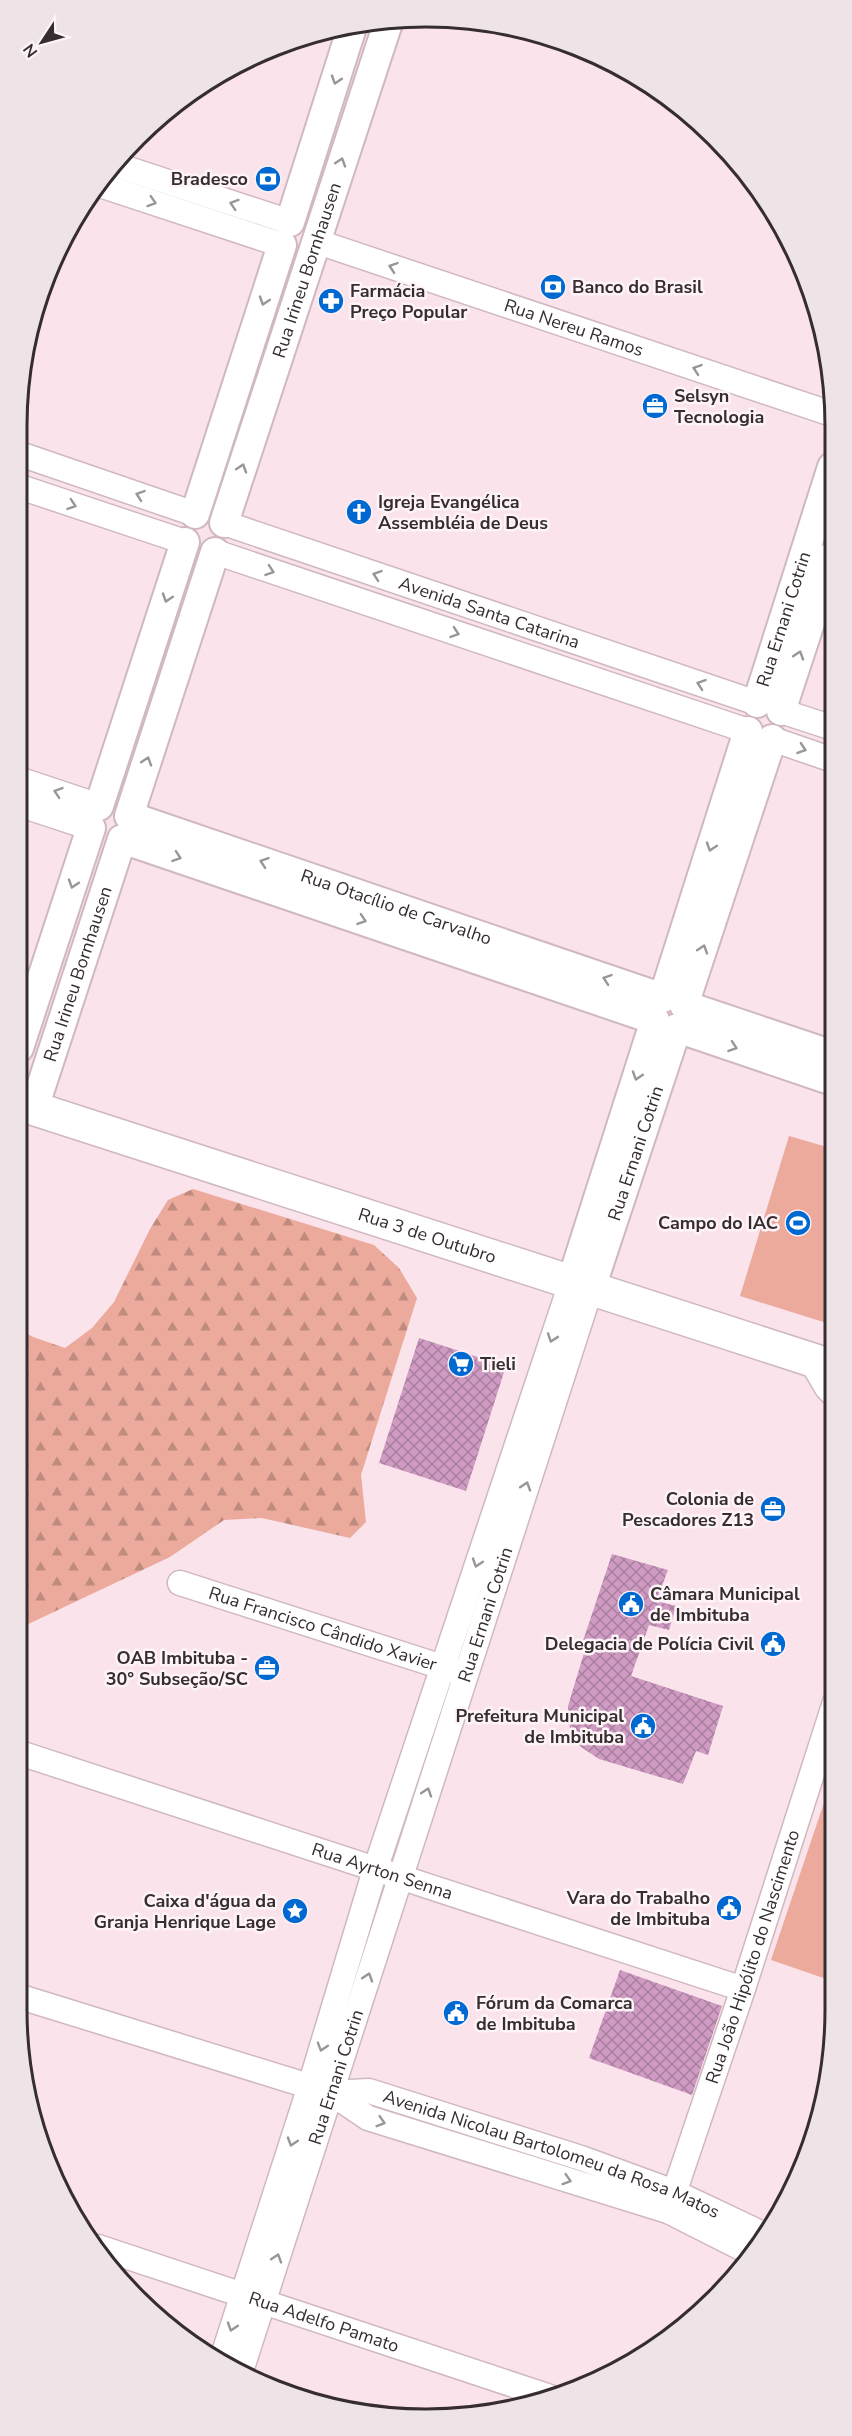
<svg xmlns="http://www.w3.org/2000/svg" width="852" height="2436" viewBox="0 0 852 2436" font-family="'Nunito Sans',sans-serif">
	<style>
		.forest { fill: url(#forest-firs) }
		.green { fill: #ebaa9b }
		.building { fill: url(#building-cross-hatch) }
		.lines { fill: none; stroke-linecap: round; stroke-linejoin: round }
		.minor-casing { stroke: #d0b8c0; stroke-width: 27 }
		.tertiary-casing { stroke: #d0b8c0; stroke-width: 32 }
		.secondary-casing { stroke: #d0b8c0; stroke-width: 36 }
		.minor { stroke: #fff; stroke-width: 24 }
		.tertiary { stroke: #fff; stroke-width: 28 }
		.secondary { stroke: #fff; stroke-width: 33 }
		.oneway { stroke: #9a9698 }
		.labels { text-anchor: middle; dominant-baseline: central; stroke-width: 5; stroke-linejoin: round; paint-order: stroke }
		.poi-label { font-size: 18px; font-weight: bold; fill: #362d30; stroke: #fef4f8; text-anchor: end }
		.street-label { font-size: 18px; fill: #362d30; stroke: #fef4f8 }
		.rim { fill: none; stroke: #362d30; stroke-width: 3 }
	</style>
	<defs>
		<pattern id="forest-firs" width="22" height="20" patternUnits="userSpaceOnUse" patternTransform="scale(1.5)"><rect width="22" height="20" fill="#ebaa9b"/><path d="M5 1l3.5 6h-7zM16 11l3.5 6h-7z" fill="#bf8b7f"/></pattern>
		<pattern id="building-cross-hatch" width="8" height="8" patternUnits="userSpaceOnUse" patternTransform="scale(1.5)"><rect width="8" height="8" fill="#cf9bc3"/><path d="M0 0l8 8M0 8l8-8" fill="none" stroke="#a97f9f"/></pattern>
	</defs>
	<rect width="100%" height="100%" fill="#fbe3eb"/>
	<polygon class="forest" points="193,1189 374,1245 399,1268 417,1298 361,1475 366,1522 350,1538 262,1518 224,1520 170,1557 22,1627 21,1330 33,1337 65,1348 92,1328 114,1302 150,1229 168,1200"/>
	<g class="green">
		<polygon points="789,1136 834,1149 833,1325 740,1296"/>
		<polygon points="835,1770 835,1982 771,1960"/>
	</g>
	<g class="building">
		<polygon points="419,1338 506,1366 466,1491 379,1463"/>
		<polygon points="612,1554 668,1570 656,1601 676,1606 669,1630 649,1625 631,1676 723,1706 708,1755 696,1751 683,1784 599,1759 581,1747 570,1731 568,1706 587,1643 583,1641"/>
		<polygon points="620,1970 722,2006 692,2095 589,2058"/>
	</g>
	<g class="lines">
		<g class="minor-casing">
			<g id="minor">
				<polyline points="113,164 290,222"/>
				<polyline points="97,184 282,245"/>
				<path id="s1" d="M315,241L832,414"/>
				<polyline points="17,453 195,514"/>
				<polyline points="17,486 185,542"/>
				<path id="s2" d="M224,523L757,703"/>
				<polyline points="215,552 748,731"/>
				<polyline points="781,711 833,728"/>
				<polyline points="772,739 833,760"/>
				<polyline points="18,779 99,806"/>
				<polyline points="18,804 91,828"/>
				<polyline points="810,1359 827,1388 834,1395"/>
				<path id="s3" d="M180,1583L458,1672"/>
				<path id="s4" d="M23,1754L743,1989"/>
				<polyline points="24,1998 331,2093 368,2118 668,2211 753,2254"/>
				<path id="s5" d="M331,2093L369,2091L581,2158L674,2192L767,2236"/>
				<path id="s6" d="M668,2211L743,1989L835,1702"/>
				<path id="s7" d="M98,2247L550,2397"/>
				<polyline points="221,2362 310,2086 375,1870 571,1283"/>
				<path id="s8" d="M240,2374L591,1288"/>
			</g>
		</g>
		<g class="tertiary-casing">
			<g id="tertiary">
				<polyline points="290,222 353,24"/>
				<polyline points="195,514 282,245"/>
				<path id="s9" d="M224,523L389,20"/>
				<path id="s10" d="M215,552L129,816L663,998L748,731"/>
				<path id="s11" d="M757,703L832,467"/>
				<polyline points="781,711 832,556"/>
				<polyline points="772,739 684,1005 833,1055"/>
				<polyline points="99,806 185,542"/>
				<polyline points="19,1048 91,828"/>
				<path id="s12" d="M34,1108L122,839L655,1020L571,1283"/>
				<path id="s13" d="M591,1288L677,1028L833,1081"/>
			</g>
		</g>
		<g class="secondary-casing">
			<g id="secondary">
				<path id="s14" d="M20,1104L834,1367"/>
			</g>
		</g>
		<use href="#minor" class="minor"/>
		<use href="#tertiary" class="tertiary"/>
		<use href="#secondary" class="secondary"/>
	</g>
	<defs><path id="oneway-chevron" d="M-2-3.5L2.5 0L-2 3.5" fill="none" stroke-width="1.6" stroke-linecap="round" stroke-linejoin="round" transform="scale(1.5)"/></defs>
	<g class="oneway">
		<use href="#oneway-chevron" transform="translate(336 80) rotate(108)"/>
		<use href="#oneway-chevron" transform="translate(341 162) rotate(-72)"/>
		<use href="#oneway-chevron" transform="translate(152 202) rotate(18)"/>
		<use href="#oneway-chevron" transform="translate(234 204) rotate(-162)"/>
		<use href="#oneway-chevron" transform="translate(393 267) rotate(-161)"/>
		<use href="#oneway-chevron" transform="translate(264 301) rotate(108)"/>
		<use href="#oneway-chevron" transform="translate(697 369) rotate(-161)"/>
		<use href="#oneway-chevron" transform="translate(242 468) rotate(-72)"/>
		<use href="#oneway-chevron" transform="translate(140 495) rotate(-161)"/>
		<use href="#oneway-chevron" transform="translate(72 505) rotate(19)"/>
		<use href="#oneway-chevron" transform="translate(270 571) rotate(19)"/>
		<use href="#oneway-chevron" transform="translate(377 575) rotate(-161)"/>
		<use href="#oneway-chevron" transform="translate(167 598) rotate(108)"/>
		<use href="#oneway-chevron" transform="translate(455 633) rotate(19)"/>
		<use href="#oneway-chevron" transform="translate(799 655) rotate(-72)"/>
		<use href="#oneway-chevron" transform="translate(701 684) rotate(-161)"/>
		<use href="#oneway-chevron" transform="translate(802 749) rotate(19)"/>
		<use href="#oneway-chevron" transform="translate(147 761) rotate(-72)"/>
		<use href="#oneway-chevron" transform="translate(58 792) rotate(-161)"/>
		<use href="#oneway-chevron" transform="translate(711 847) rotate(108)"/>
		<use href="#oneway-chevron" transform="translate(177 857) rotate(19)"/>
		<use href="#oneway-chevron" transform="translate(264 862) rotate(-161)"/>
		<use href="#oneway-chevron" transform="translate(73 884) rotate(108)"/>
		<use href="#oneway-chevron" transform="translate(362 920) rotate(19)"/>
		<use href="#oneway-chevron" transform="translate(703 949) rotate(-72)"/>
		<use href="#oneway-chevron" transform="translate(607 979) rotate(-161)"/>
		<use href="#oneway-chevron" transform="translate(733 1047) rotate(19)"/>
		<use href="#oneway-chevron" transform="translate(637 1076) rotate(108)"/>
		<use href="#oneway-chevron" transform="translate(552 1338) rotate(109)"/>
		<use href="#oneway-chevron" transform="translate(526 1486) rotate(-72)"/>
		<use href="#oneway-chevron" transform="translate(477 1563) rotate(108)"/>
		<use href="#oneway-chevron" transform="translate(427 1792) rotate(-72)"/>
		<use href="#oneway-chevron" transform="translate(368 1977) rotate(-72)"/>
		<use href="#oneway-chevron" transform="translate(322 2047) rotate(107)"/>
		<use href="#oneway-chevron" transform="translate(381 2122) rotate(17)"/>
		<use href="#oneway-chevron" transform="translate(292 2142) rotate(108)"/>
		<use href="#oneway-chevron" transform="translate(567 2180) rotate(17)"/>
		<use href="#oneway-chevron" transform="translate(277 2258) rotate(-72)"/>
		<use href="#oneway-chevron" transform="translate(232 2327) rotate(108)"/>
	</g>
	<defs>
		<g id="bank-disc" transform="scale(1.35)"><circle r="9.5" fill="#0069d1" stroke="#fef4f8"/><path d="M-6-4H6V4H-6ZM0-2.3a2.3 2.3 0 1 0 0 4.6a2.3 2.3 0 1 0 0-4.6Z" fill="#fff"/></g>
		<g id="pharmacy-disc" transform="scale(1.35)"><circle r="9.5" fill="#0069d1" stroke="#fef4f8"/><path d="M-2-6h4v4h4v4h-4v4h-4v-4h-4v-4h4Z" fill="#fff"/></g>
		<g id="office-disc" transform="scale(1.35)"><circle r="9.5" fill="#0069d1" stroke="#fef4f8"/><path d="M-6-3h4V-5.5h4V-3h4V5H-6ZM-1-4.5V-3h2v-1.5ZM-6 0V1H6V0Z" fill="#fff"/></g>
		<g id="church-disc" transform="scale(1.35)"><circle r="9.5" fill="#0069d1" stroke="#fef4f8"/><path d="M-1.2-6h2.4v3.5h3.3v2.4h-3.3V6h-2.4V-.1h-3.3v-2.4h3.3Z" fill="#fff"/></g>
		<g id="stadium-disc" transform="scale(1.35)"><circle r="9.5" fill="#0069d1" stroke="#fef4f8"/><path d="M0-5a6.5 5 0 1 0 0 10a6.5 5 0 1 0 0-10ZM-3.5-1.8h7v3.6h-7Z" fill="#fff"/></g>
		<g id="supermarket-disc" transform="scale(1.35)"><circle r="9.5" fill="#0069d1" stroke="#fef4f8"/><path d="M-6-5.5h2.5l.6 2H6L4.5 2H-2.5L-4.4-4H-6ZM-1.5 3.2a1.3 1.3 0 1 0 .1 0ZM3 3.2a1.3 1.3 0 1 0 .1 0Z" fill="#fff"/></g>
		<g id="civic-disc" transform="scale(1.35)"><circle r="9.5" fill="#0069d1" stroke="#fef4f8"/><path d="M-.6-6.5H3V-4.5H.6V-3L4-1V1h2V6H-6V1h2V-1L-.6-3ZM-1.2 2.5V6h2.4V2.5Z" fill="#fff"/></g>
		<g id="sight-disc" transform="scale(1.35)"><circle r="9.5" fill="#0069d1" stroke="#fef4f8"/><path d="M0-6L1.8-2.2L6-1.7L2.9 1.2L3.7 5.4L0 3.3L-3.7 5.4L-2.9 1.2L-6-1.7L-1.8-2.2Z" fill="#fff"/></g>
	</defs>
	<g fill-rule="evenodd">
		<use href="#bank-disc" x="268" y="179"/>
		<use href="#bank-disc" x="553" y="287"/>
		<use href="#pharmacy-disc" x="331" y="301"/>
		<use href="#office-disc" x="655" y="406"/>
		<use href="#church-disc" x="359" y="512"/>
		<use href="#stadium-disc" x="798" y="1223"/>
		<use href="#supermarket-disc" x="461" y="1364"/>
		<use href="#office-disc" x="773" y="1509"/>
		<use href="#civic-disc" x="631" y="1604"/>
		<use href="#civic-disc" x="773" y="1644"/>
		<use href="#office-disc" x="267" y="1668"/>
		<use href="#civic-disc" x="643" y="1726"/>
		<use href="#civic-disc" x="729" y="1908"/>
		<use href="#sight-disc" x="295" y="1911"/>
		<use href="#civic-disc" x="456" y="2013"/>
	</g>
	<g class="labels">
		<g class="poi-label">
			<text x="248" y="179">Bradesco</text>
			<text x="572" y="287" text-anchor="start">Banco do Brasil</text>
			<text x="350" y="291" text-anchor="start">Farmácia<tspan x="350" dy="21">Preço Popular</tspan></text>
			<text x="674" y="396" text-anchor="start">Selsyn<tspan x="674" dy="21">Tecnologia</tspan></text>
			<text x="378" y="502" text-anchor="start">Igreja Evangélica<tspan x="378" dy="21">Assembléia de Deus</tspan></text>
			<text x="778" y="1223">Campo do IAC</text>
			<text x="480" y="1364" text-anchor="start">Tieli</text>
			<text x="754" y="1499">Colonia de<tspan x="754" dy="21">Pescadores Z13</tspan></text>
			<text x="650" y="1594" text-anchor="start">Câmara Municipal<tspan x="650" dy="21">de Imbituba</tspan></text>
			<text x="754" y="1644">Delegacia de Polícia Civil</text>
			<text x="248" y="1658">OAB Imbituba -<tspan x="248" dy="21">30° Subseção/SC</tspan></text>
			<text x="624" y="1716">Prefeitura Municipal<tspan x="624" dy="21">de Imbituba</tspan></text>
			<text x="710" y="1898">Vara do Trabalho<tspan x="710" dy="21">de Imbituba</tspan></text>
			<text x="276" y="1901">Caixa d'água da<tspan x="276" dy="21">Granja Henrique Lage</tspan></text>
			<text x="476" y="2003" text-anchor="start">Fórum da Comarca<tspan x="476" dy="21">de Imbituba</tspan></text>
		</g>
		<g class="street-label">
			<text stroke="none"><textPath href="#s9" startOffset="266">Rua Irineu Bornhausen</textPath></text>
			<text stroke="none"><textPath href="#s1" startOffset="273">Rua Nereu Ramos</textPath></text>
			<text stroke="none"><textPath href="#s2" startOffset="280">Avenida Santa Catarina</textPath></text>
			<text stroke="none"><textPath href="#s11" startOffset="88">Rua Ernani Cotrin</textPath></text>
			<text stroke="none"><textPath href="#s10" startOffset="560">Rua Otacílio de Carvalho</textPath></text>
			<text stroke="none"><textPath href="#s12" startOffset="141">Rua Irineu Bornhausen</textPath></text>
			<text stroke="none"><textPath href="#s13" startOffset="142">Rua Ernani Cotrin</textPath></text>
			<text stroke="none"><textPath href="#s14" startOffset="428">Rua 3 de Outubro</textPath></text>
			<text stroke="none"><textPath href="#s8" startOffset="798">Rua Ernani Cotrin</textPath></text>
			<text stroke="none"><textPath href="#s3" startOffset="150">Rua Francisco Cândido Xavier</textPath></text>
			<text stroke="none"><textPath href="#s4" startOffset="378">Rua Ayrton Senna</textPath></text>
			<text stroke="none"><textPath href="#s6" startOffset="268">Rua João Hipólito do Nascimento</textPath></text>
			<text stroke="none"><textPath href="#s8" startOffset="312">Rua Ernani Cotrin</textPath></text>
			<text stroke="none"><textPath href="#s5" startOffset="231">Avenida Nicolau Bartolomeu da Rosa Matos</textPath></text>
			<text stroke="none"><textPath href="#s7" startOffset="238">Rua Adelfo Pamato</textPath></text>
		</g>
	</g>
	<path d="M0 0H852V2436H0ZM426 27H426A399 399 0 0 1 825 426V2010A399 399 0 0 1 426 2409H426A399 399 0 0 1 27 2010V426A399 399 0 0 1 426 27Z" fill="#eee4e8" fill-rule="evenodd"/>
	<path class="rim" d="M426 27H426A399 399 0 0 1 825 426V2010A399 399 0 0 1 426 2409H426A399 399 0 0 1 27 2010V426A399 399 0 0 1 426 27Z"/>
	<g transform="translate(42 42) rotate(234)" stroke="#fef4f8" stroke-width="4.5" paint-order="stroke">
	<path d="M0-4.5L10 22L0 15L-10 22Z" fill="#362d30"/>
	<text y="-9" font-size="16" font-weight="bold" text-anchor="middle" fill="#362d30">N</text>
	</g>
</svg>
